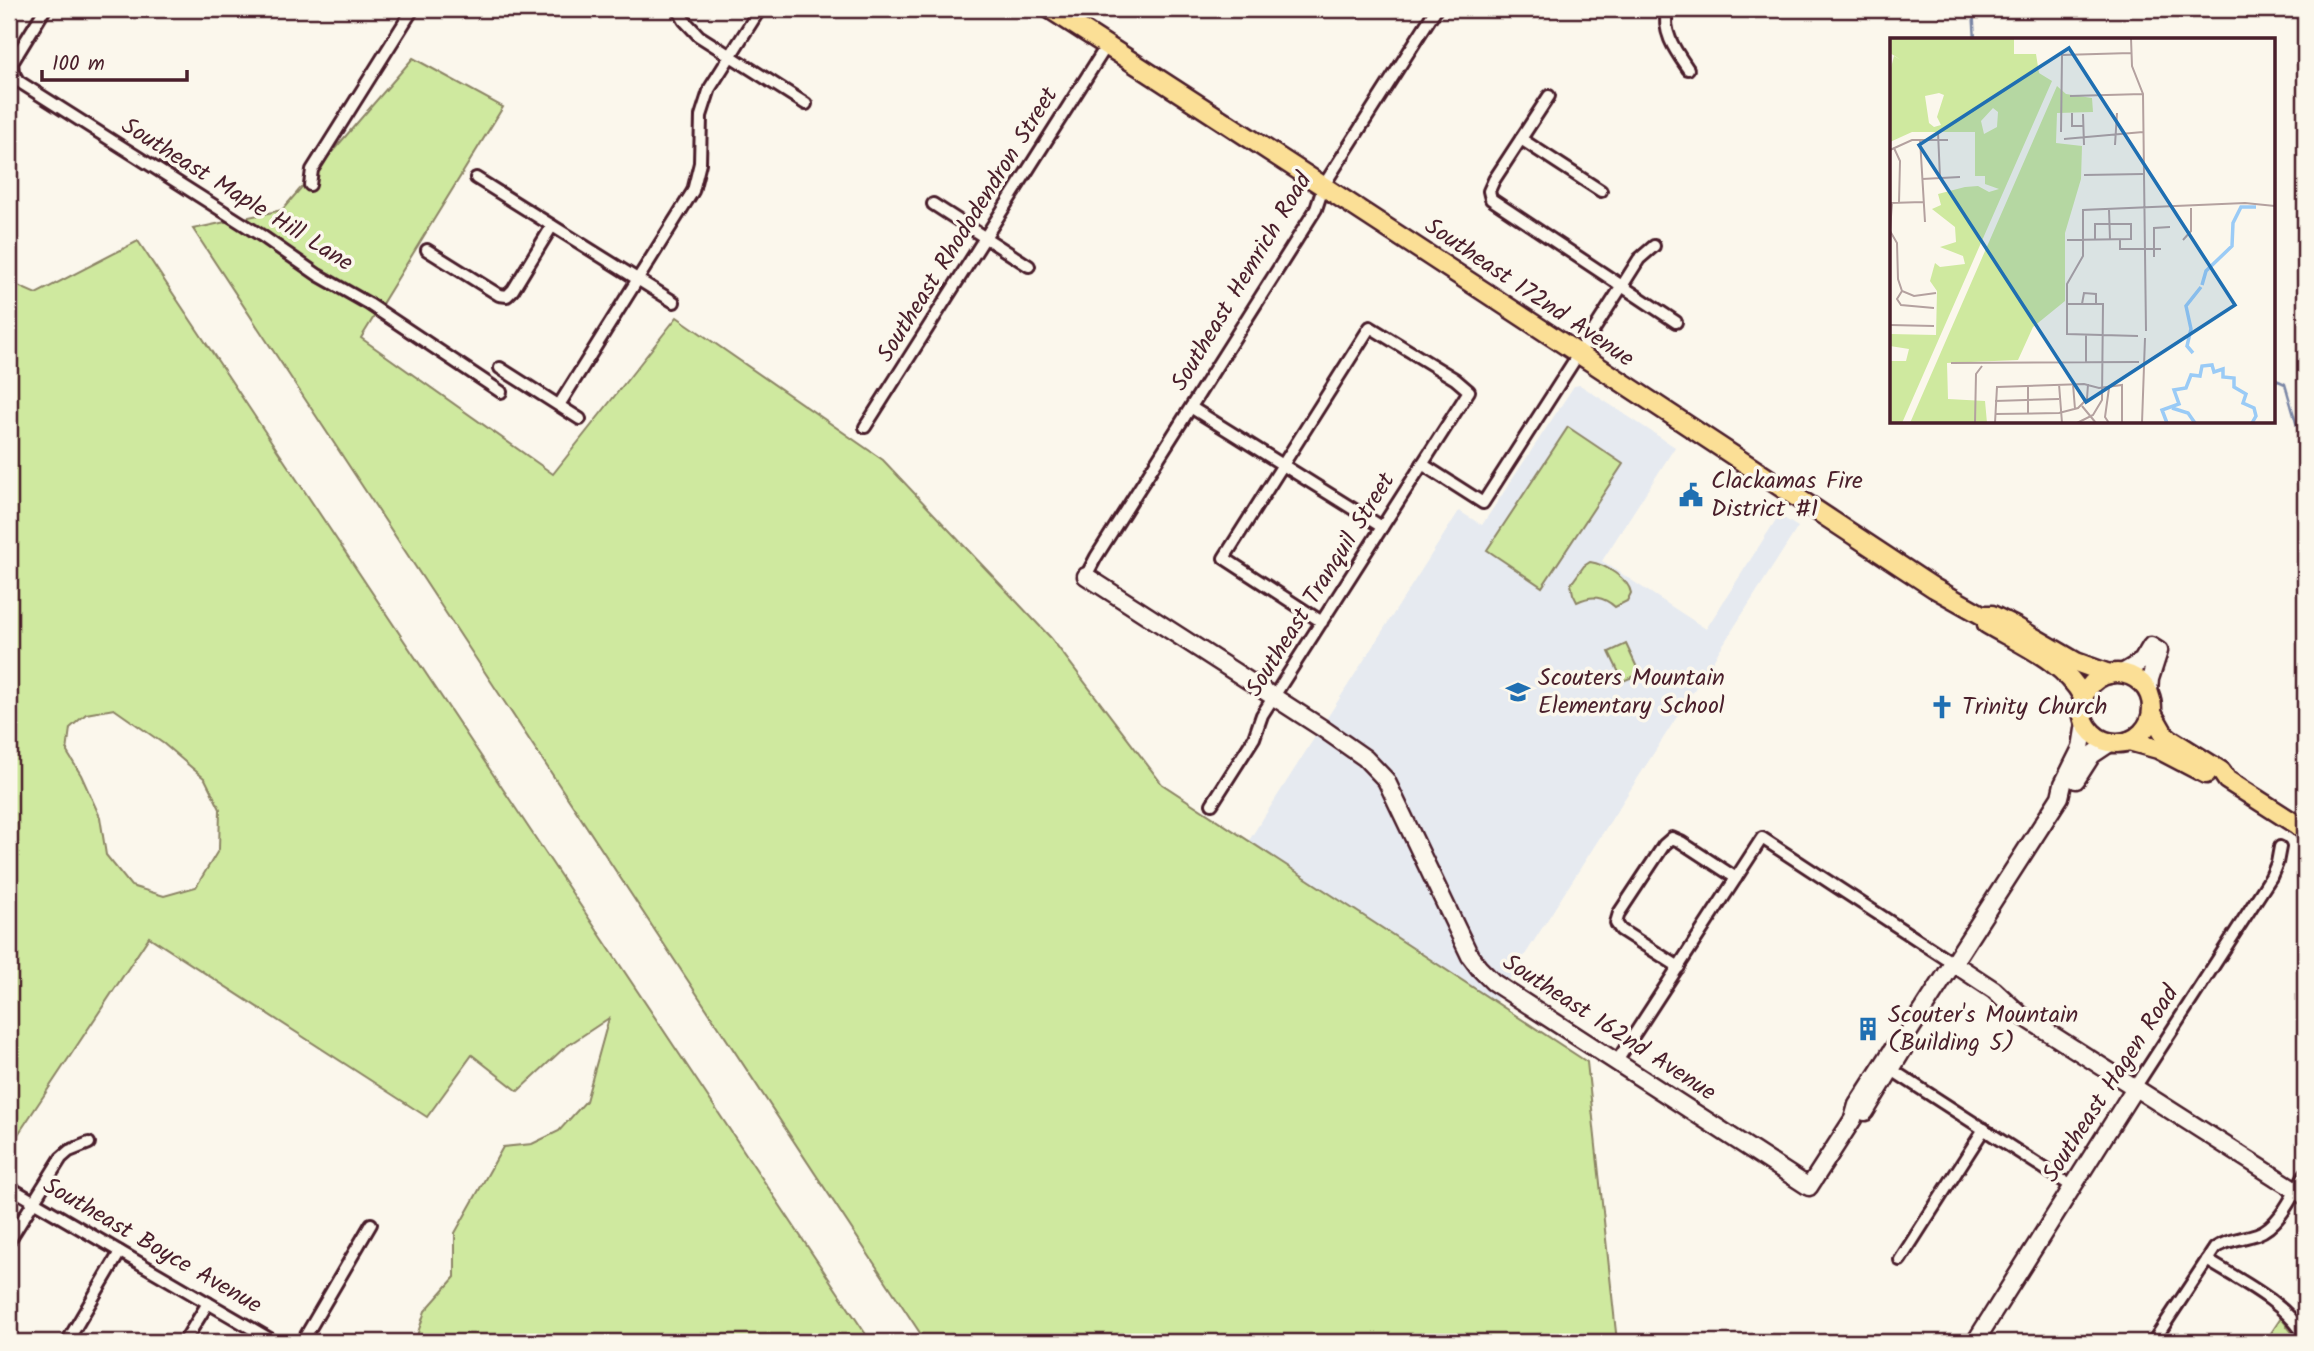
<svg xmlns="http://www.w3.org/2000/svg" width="2314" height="1351" viewBox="0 0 2314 1351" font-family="Kalam,sans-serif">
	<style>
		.built { fill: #e6eaf0 }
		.green { fill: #cfe99f; stroke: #8c8465; stroke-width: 2; fill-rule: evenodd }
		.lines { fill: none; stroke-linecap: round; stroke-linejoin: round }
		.stream { stroke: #7a86a5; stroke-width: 2.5 }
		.street-casing { stroke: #4a1f2b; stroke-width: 16 }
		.secondary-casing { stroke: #4a1f2b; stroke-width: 21 }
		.primary-casing { stroke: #4a1f2b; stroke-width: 23 }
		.street { stroke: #fbf7ec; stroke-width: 10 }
		.secondary { stroke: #fbf7ec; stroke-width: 16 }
		.primary { stroke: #fbdf96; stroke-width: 18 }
		.labels { text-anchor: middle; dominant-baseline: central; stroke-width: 7; stroke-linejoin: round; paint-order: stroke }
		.street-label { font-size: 24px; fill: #4a1f2b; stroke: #fbf7ec }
		.poi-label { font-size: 24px; fill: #4a1f2b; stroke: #fbf7ec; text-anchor: start }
		.inset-river { fill: none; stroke: #9acbf6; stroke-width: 3.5 }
		.inset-road { fill: none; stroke: #b4a19f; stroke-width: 2 }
		.view { fill: #1f6fb2; fill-opacity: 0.15; stroke: #1f6fb2; stroke-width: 3.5 }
		.inset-edge { fill: none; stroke: #4a1f2b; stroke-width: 3.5 }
	</style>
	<rect width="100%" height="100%" fill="#fbf7ec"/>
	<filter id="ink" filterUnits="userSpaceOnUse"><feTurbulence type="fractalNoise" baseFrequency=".0143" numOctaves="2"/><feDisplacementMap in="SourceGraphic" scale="14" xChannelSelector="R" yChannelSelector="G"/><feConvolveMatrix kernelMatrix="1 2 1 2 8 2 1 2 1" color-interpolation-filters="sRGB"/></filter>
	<g filter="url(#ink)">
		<polygon class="built" points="1580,385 1675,447 1602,561 1706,629 1779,515 1798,527 1495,1002 1248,842 1459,511 1482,525 1574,386"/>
		<g class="green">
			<polygon points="413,58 503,107 361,338 553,474 677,317 883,460 1051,638 1162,784 1587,1062 1617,1342 926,1342 193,229 282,210"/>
			<path d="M138,241L871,1342H415L425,1311L455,1277V1233L503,1147L532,1144L559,1131L586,1101L609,1018L564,1048L518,1091L472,1055L427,1117L149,937L9,1148V282L36,294ZM114,709L164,744L205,779L220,809L219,849L196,887L164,896L131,886L106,855L100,817L81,775L67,752L70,728L86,714Z"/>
			<polygon points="1568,427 1623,464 1542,587 1487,550"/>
			<path d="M1590,562C1604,564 1629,579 1631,593L1627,601L1615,607C1603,596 1592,595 1577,602L1573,594L1571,584L1584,566Z"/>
			<polygon points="1626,644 1640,674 1623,681 1609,652"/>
			<polygon points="2281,1318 2299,1342 2265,1342"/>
		</g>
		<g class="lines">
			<g class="stream">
				<polyline points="1973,9 1975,40"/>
				<polyline points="2274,379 2285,384 2297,426 2305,433"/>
			</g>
			<g class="street-casing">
				<g id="street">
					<polyline points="45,9 12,63 13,72 18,81 262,236 318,275 369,304 501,392"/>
					<polyline points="678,9 684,20 699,36 806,104"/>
					<path d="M1667,9C1662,33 1675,50 1688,69"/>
					<polyline points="1549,96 1494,180 1489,191 1491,199 1676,322"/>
					<polyline points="1521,139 1601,191"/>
					<polyline points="476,178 674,302"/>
					<polyline points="310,185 312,170 413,9"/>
					<polyline points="933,204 1029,266"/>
					<polyline points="427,250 499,295 507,296 513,290 552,226"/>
					<polyline points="500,368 580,419"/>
					<polyline points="559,405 693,191 700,163 701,116 710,88 760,9"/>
					<polyline points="1192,408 1382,527"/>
					<polyline points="865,427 1107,45"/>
					<polyline points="1422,464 1483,503 1622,286 1639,259 1654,246"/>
					<polyline points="1086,576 1096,557 1316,209 1324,185 1436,9"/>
					<polyline points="1212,804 1254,738 1262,715 1469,391 1455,379 1370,327 1224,558 1322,622"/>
					<polyline points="1679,967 1621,930 1616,923 1619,913 1664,845 1672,838 1681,842 1736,878"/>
					<polyline points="1617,1061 1762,838 1953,963"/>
					<polyline points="1892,1070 2073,1187"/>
					<polyline points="2136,1086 2271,877 2277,863 2280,847"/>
					<polyline points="9,1187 275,1342"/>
					<polyline points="9,1241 61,1158 69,1151 89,1143"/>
					<polyline points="1900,1260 1984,1129"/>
					<path d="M2207,1260C2242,1282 2282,1300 2305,1336"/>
					<polyline points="9,1341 11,1342"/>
					<polyline points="67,1342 120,1252"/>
					<polyline points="184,1342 208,1303"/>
					<polyline points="302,1342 371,1224"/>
					<path d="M2153,1342L2215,1248C2228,1239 2243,1239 2257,1234C2280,1226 2293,1194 2305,1174"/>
				</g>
			</g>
			<g class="secondary-casing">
				<g id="secondary">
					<polyline points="1086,576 1322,728 1365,758 1386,780 1470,956 1479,968 1493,982 1809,1187 1853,1119 1857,1105 1895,1046 1907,1035 2060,797 2063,784 2081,748 2085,723"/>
					<polyline points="2122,673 2142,661 2151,646 2159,651 2150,679 2149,692"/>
					<polyline points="2076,780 2092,755 2110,743"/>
					<polyline points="1953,963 1994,990 2021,1015 2305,1196"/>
					<polyline points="1865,1112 1904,1048"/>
					<polyline points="1975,1342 2136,1086"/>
				</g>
			</g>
			<g class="primary-casing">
				<g id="primary">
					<path d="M1050,9C1346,199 1640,394 1934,588L1982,615H1992L2014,626L2076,662L2109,674"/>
					<path d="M1987,624C2021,644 2065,662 2083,697"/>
					<circle cx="2117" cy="708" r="35"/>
					<polyline points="2152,713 2164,734 2170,739 2221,771 2227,780 2305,830"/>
					<polyline points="2129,741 2158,749 2206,774"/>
				</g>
			</g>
			<use href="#street" class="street"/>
			<use href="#secondary" class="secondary"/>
			<use href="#primary" class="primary"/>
		</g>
	</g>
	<defs>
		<g id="civic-bare" transform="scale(1.89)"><path d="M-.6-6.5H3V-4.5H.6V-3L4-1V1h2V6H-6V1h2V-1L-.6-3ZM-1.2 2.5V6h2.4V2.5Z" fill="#1f6fb2" stroke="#fbf7ec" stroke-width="2.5" paint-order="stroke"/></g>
		<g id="school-bare" transform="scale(1.89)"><path d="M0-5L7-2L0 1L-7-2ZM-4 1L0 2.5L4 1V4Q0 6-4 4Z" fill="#1f6fb2" stroke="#fbf7ec" stroke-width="2.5" paint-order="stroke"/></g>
		<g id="church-bare" transform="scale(1.89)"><path d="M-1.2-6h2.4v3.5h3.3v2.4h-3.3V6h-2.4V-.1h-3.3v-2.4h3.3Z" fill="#1f6fb2" stroke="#fbf7ec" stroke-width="2.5" paint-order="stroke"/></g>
		<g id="building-bare" transform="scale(1.89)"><path d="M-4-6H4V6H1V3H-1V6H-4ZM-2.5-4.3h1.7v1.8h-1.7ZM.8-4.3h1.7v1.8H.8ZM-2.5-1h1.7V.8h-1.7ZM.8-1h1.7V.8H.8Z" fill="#1f6fb2" stroke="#fbf7ec" stroke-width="2.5" paint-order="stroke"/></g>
	</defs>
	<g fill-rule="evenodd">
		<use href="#civic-bare" x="1691" y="495"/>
		<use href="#school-bare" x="1518" y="692"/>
		<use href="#church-bare" x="1942" y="707"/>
		<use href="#building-bare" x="1868" y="1029"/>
	</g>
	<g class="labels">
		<g class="street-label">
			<text transform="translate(237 195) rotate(32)">Southeast Maple Hill Lane</text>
			<text transform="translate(968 225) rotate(-58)">Southeast Rhododendron Street</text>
			<text transform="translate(1242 282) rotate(-59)">Southeast Hemrich Road</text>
			<text transform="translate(1529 293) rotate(34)">Southeast 172nd Avenue</text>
			<text transform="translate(1321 585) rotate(-58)">Southeast Tranquil Street</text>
			<text transform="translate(1609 1028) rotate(33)">Southeast 162nd Avenue</text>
			<text transform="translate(2111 1084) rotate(-57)">Southeast Hagen Road</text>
			<text transform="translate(152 1246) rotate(30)">Southeast Boyce Avenue</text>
		</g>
		<g class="poi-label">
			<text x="1711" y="481">Clackamas Fire<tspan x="1711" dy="28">District #1</tspan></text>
			<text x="1538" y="678">Scouters Mountain<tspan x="1538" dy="28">Elementary School</tspan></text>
			<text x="1962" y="707">Trinity Church</text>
			<text x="1888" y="1015">Scouter's Mountain<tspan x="1888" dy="28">(Building 5)</tspan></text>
		</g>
	</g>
	<g transform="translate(1890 38)">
		<rect width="385" height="385" fill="#fbf7ec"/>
		<path d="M0,0H124V16H146L149,35L162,43L12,385H0V323H16L19,311L0,308V296L46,297L47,253L40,243L45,225L50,229L75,226L73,218L50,209L66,204L65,189L42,171L51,167L48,156L75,149L88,148L99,154L109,151L95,146V138H85V94H22L0,104V34L4,18L11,22L0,15ZM49,55L54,57L47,79L51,87L44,89L39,85L35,58ZM103,70L108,74L107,89L94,96L91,83ZM167,48L176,56L202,60L203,74L167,75L166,105L192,108L191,141L175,195V263L143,289L128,322L57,325L58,361L95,363L97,385H20Z" fill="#cfe99f" fill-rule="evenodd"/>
		<path class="inset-river" d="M312,247L316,233L342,208L343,185L351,169H366M303,315L297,308L301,291L296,268L311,249M282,370L298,375L305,385M277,385L272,372L289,366L284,352L296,350L301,337L310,338L312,328L322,327L324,334L333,331V339L344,340V349L356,356L353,365L364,370L366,378L362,385"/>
		<path class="inset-road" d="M241,0L242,28L253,56L256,293M180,58L253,56M182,75V88H193M193,76L194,107M48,94L50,140M171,94L172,17L241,15M30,101L35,184M174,101L253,94M225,107L227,75M4,110L10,123L9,165M0,112L22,102H58M194,137L253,136M32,141L70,139M0,165L33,164M219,172L220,201M0,192L2,165M0,193L7,205L8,241L12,253L24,258L46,255M230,201V211H271M177,202L241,201V186H205V202M293,202L301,193V170M264,219V190L280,189M12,253L7,261L11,267L44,270M177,266H213L212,362L203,377L187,385M192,266L194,255L206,256V266M0,287L44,288M196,297V325M248,298L177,296V246L193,218V172L355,165L385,168M61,325L249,324M169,346L172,385M183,346L185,371M138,348V376M219,350L215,379L219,385M105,363L169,361M192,368L206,385M105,376L169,375L188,370L197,361L198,346M85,385L86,336L92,328M105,385L107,349L194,346L209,350L232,347V385M252,385L255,300"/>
		<path class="view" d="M179,10L345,267L196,364L29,107Z"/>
		<rect width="385" height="385" class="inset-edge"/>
	</g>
	<rect width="2314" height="1351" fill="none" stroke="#fbf7ec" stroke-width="35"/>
	<rect x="18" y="18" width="2279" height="1316" fill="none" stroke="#4a1f2b" stroke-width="2.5" filter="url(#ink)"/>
	<path d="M42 70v10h145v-10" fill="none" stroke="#4a1f2b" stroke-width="3.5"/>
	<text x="52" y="70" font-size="21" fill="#4a1f2b" stroke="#fbf7ec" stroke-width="5" paint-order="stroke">100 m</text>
</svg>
